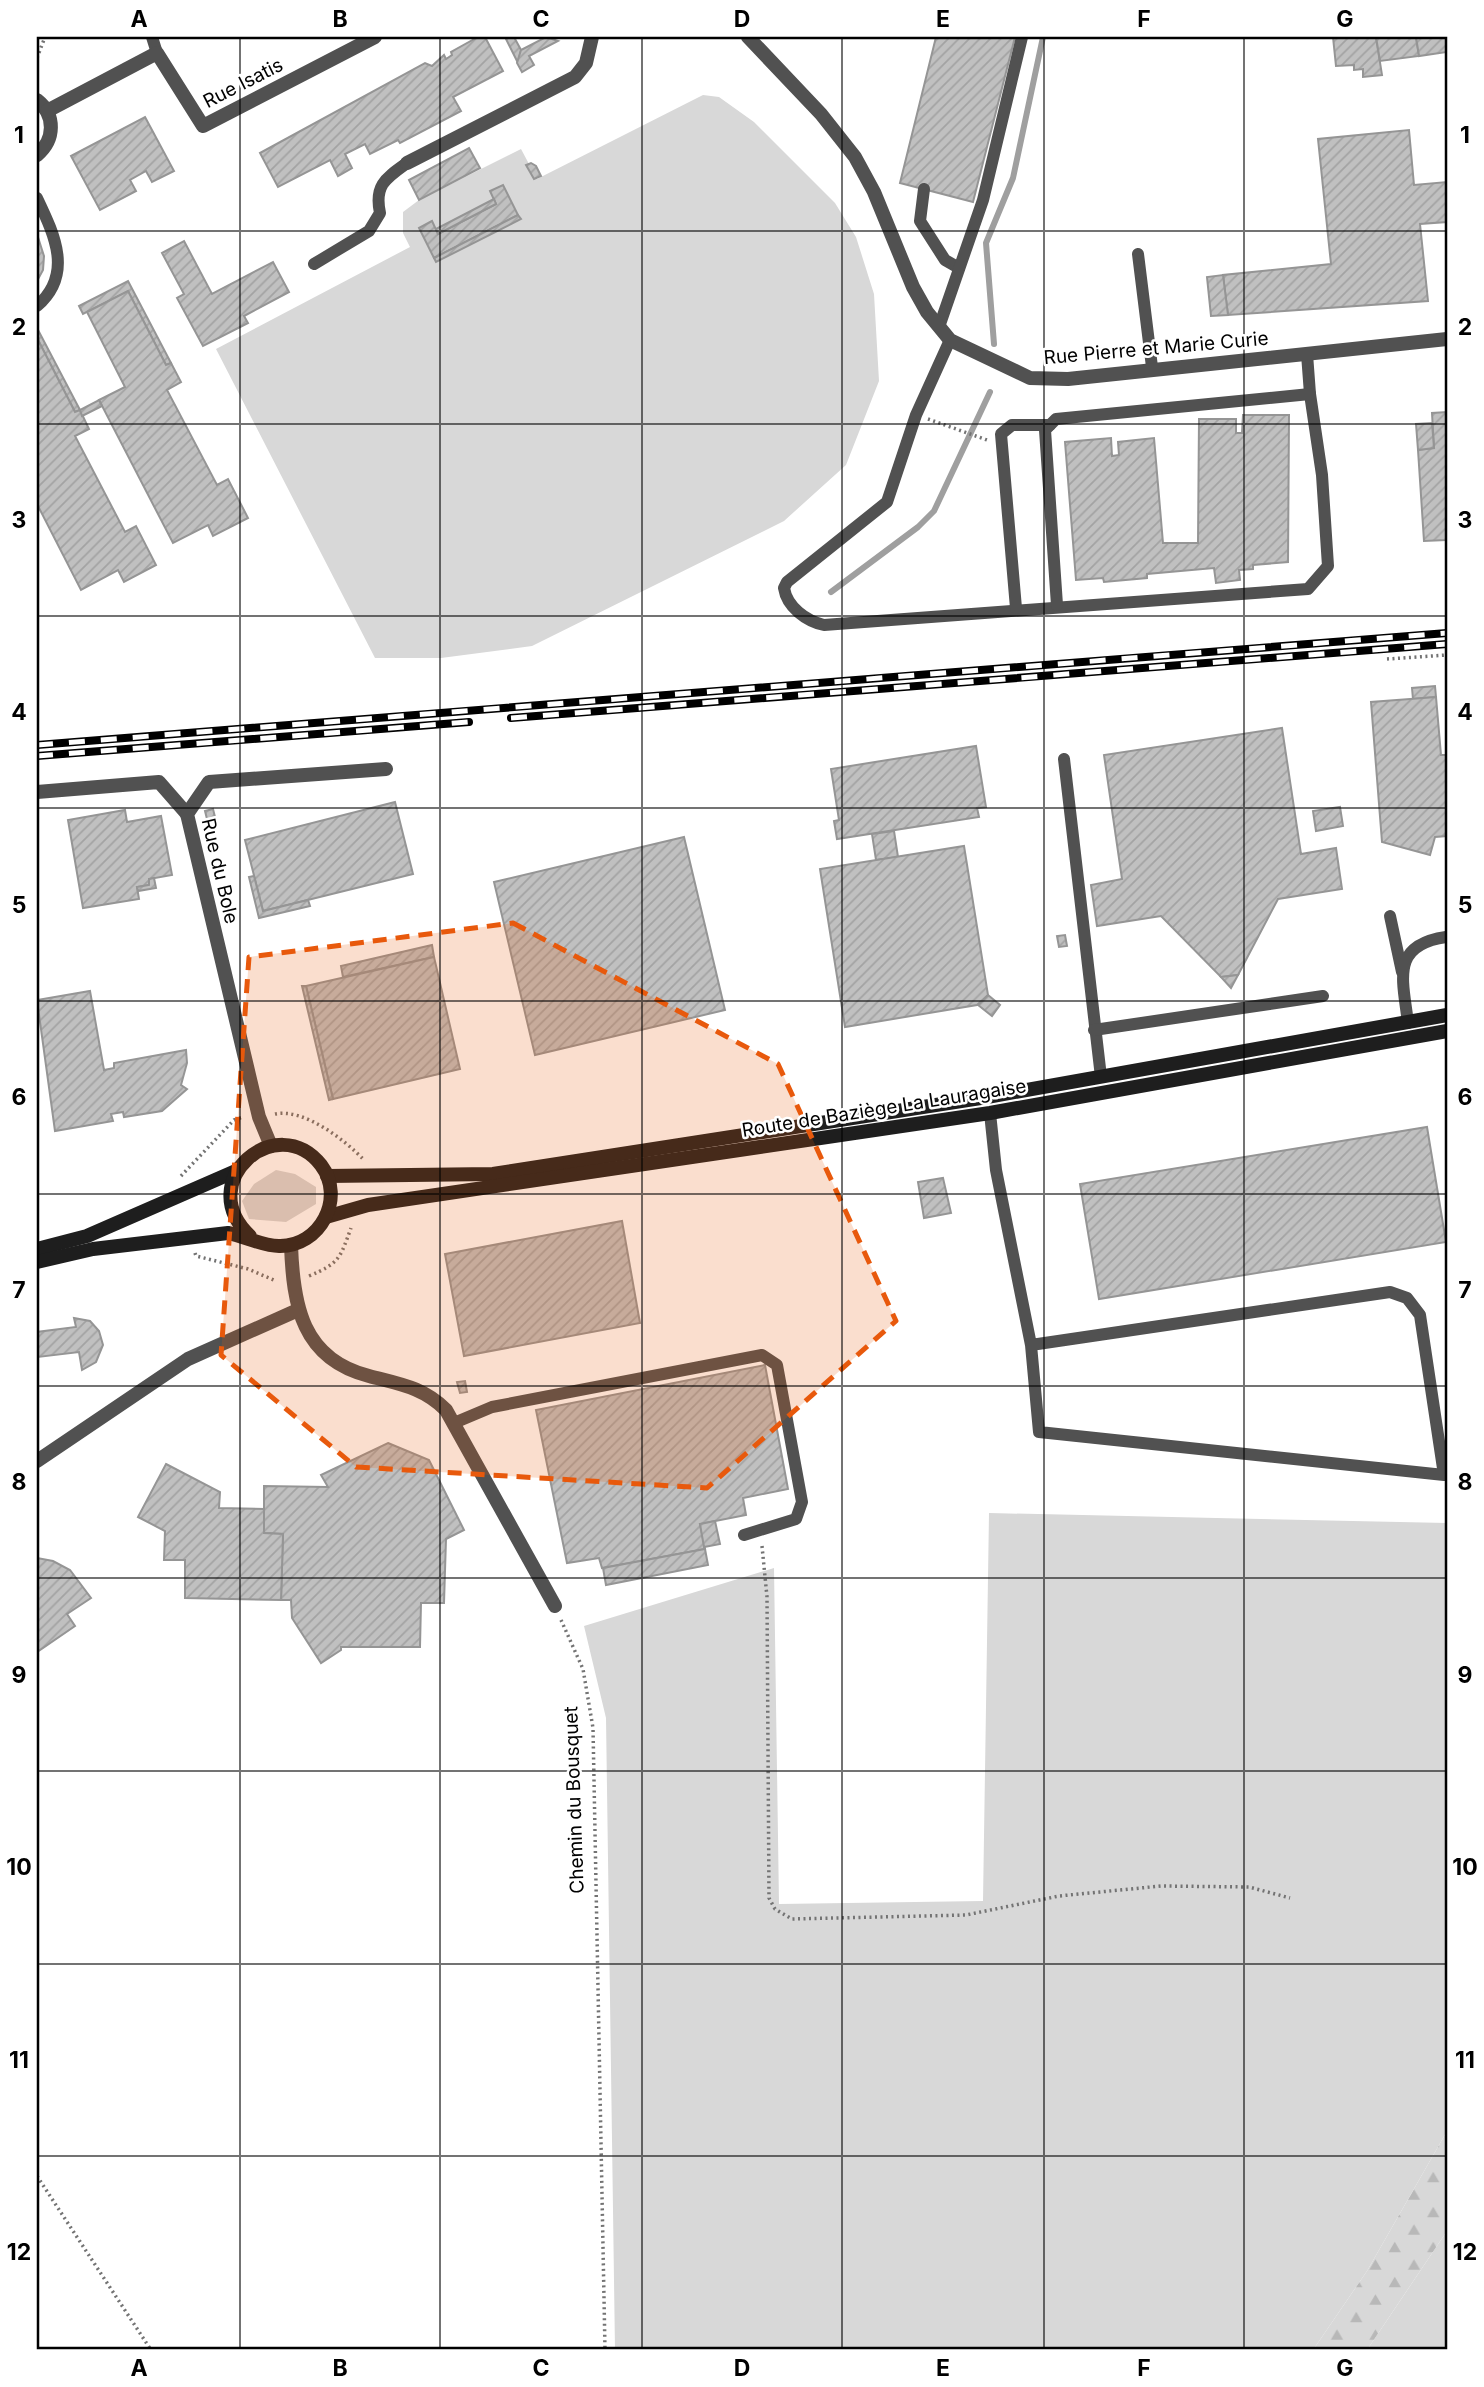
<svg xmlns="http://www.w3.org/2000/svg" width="1484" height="2387" viewBox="0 0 1484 2387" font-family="Inter,sans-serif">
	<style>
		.grass { fill: #d8d8d8 }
		.forest { fill: url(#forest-firs) }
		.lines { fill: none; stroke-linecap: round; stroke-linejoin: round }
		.stream { stroke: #9f9f9f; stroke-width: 6 }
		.building { fill: url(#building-hatch); stroke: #959595; stroke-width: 2 }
		.path { stroke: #737373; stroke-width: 3.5; stroke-dasharray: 2 3.5; stroke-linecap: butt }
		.lane { stroke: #515151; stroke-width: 12 }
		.street { stroke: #515151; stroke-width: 14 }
		.secondary { stroke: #1e1e1e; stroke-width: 14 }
		.rail-casing { stroke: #000; stroke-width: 8 }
		.rail { stroke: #fff; stroke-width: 5; stroke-dasharray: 16; stroke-linecap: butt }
		.marked { fill: #e8590c; fill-opacity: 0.2; stroke: #e8590c; stroke-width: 5; stroke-dasharray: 14 9; stroke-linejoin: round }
		.grid { fill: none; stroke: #000; stroke-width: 2; stroke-opacity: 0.55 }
		.labels { text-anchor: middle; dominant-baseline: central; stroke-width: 5; stroke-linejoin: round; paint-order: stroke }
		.street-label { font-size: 19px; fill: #000; stroke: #fff }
		.neatline { fill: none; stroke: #000; stroke-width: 2.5 }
		.grid-label { font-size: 23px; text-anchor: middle; font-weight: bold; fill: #000 }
	</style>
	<defs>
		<pattern id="forest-firs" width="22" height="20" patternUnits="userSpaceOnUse" patternTransform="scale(1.75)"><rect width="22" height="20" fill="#d8d8d8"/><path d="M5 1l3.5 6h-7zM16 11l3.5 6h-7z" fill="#b8b8b8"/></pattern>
		<pattern id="building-hatch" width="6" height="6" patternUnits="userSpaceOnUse" patternTransform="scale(1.75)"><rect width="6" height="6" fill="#c0c0c0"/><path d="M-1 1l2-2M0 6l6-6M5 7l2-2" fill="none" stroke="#a3a3a3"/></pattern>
	</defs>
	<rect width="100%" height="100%" fill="#fff"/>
	<g class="grass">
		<polygon points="703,95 719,97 754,122 835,203 856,237 874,294 879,381 846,465 784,521 532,646 441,658 375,658 216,349 410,247 403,233 403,212 419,200 521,149 537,179"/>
		<polygon points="276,1170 295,1174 316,1187 316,1204 286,1222 249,1219 242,1201 254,1184"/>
		<polygon points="989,1513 1447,1523 1447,2131 1367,2271 1313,2350 615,2350 606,1718 584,1626 774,1568 779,1904 983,1901"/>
		<polygon points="1447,2231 1447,2350 1367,2350"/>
	</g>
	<polygon class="forest" points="1447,2131 1447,2231 1367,2350 1313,2350 1367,2271"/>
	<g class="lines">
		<g class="stream">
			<polyline points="994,344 986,243 1013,178 1043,37"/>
			<polyline points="831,592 918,527 934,511 990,392"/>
		</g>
	</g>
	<g class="building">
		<polygon points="478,37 485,37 503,71 453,97 461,111 400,143 398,140 370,154 365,144 345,154 352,168 338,176 330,160 278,187 260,153 425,63 432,66 444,55 446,59 452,55 451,52"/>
		<polygon points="505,37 514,37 521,50 518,63"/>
		<polygon points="546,37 558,41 529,56 534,65 522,72 517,63 521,50"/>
		<polygon points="936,37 1015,37 973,202 900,183"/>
		<polygon points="1333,37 1376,37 1382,75 1363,77 1363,69 1354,70 1354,65 1336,66"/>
		<polygon points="1376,37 1416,37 1419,56 1380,61"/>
		<polygon points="1416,37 1447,37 1447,52 1419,56"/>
		<polygon points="145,117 174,171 152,182 146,171 130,180 136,191 100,210 71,156"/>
		<polygon points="1409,130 1414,185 1447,182 1447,222 1420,224 1428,301 1228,315 1223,275 1331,264 1318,139"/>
		<polygon points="469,148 480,168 419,200 409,180"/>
		<polygon points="531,163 536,166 541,176 534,179 526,165"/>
		<polygon points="503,185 518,215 434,258 419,228 432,221 438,234 496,204 490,191"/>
		<polygon points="494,199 496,204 438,234 436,229"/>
		<polygon points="518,215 521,219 436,262 434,258"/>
		<polygon points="37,234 44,256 43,270 37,281"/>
		<polygon points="184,241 212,294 273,262 289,292 244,316 248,323 203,346 177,298 184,294 162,253"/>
		<polygon points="1223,275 1228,315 1211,316 1207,277"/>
		<polygon points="128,281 171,363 166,365 128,291 83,314 79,306"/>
		<polygon points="128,291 166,365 171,363 181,382 167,390 217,485 228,479 248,518 213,536 208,525 173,543 99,400 125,387 87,312"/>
		<polygon points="37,328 80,410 75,412 37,338"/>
		<polygon points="37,338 75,412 80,410 89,429 75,436 125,532 136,526 156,565 124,582 118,570 81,590 37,504"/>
		<polygon points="99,400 102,406 82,416 80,410"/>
		<polygon points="1447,412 1446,540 1424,541 1418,450 1434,448 1432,413"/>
		<polygon points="1243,415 1289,415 1288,562 1253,565 1253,569 1239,570 1240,580 1216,583 1214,568 1147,574 1147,578 1104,582 1103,578 1076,580 1065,442 1111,438 1112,456 1119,455 1118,442 1154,438 1163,543 1198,543 1199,419 1236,419 1236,433 1242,433"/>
		<polygon points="1432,423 1434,448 1418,450 1416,424"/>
		<polygon points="1435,686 1436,697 1413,699 1412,688"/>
		<polygon points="1436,697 1441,755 1447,755 1447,836 1435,837 1430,855 1382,842 1371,702"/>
		<polygon points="1282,728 1301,854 1336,848 1342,889 1278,899 1238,975 1221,977 1161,916 1097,926 1091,885 1122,879 1104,755"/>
		<polygon points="976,746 986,807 977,808 979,817 837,839 834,821 839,820 831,769"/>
		<polygon points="395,802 413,874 263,911 245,840"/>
		<polygon points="1340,807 1343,826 1316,831 1313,811"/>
		<polygon points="213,809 216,821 208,823 205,811"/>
		<polygon points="125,810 127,822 161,816 172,875 149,879 149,885 137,887 139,899 83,908 68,820"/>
		<polygon points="894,831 898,857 876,860 872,834"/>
		<polygon points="684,837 725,1010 535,1055 494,882"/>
		<polygon points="964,846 988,995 977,1005 845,1027 820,869"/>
		<polygon points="254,876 263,911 308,900 310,906 259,918 249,877"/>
		<polygon points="154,878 156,888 138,891 137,887 149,885 149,879"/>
		<polygon points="1065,935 1067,946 1059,947 1057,936"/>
		<polygon points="432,945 434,957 343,977 341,966"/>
		<polygon points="434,957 460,1069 333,1099 306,986"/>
		<polygon points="1238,975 1231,988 1221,977"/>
		<polygon points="302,986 306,986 333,1099 329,1100"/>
		<polygon points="90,991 104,1070 114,1068 114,1063 186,1050 187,1063 181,1085 187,1089 162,1111 124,1117 123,1112 111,1114 113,1121 55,1131 37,1000"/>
		<polygon points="988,995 1000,1005 992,1016 978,1005"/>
		<polygon points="1427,1127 1446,1242 1099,1299 1080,1184"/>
		<polygon points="943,1178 951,1213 924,1218 918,1182"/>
		<polygon points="622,1221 640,1323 464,1356 445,1254"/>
		<polygon points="74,1318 90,1321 99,1331 103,1345 96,1362 82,1370 79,1352 38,1357 37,1332 76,1327"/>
		<polygon points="765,1365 788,1489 743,1498 746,1515 700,1524 705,1549 602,1568 599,1558 567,1563 536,1410"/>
		<polygon points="465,1381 467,1392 460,1393 457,1382"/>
		<polygon points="388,1443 429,1460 464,1530 446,1539 444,1603 421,1603 420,1647 341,1647 341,1650 321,1663 292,1618 291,1600 281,1600 283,1534 264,1533 264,1486 328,1487 321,1475"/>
		<polygon points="166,1464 220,1492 219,1508 264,1509 264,1533 283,1534 281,1600 185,1598 185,1560 164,1560 165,1531 138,1517"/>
		<polygon points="715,1521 720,1544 704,1547 700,1524"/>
		<polygon points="705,1549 708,1565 606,1585 603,1568"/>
		<polygon points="37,1558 53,1561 70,1570 91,1598 67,1614 75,1626 37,1652"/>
	</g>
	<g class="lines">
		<g class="path">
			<polyline points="37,58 45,37"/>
			<polyline points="928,419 987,440"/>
			<polyline points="1387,659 1447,655"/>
			<path d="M275,1114C304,1108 345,1140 364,1160"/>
			<polyline points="181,1176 234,1120 243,1117"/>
			<polyline points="195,1253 196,1256 248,1269 276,1281"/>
			<path d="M309,1276C340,1263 340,1258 351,1228"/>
			<polyline points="762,1546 767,1597 769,1898 775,1909 792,1919 966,1915 1059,1896 1161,1886 1249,1887 1290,1898"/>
			<polyline points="561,1620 583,1669 593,1728 605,2350"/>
			<polyline points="37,2176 151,2350"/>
		</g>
		<g class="lane">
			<polyline points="152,37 157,53"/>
			<polyline points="924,189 920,221 945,260 959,268"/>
			<path d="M37,198C54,234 74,274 37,306"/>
			<polyline points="1138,254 1152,367"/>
			<path d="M314,264L369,231L380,213C374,185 386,178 407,163"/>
			<polyline points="939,327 983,200 1022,37"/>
			<path d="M950,340L916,415L887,502L787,582L784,588C787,607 806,621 824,625L1308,589L1328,566L1322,475L1310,394L1307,354"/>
			<polyline points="1057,605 1045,430 1056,419 1310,394"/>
			<polyline points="1016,608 1001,434 1012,425 1050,425"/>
			<polyline points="1064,759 1101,1077"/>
			<polyline points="1390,916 1402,972"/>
			<path d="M1408,1023C1403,980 1390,945 1446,937"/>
			<polyline points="1094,1030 1323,996"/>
			<polyline points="990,1113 996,1170 1031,1345 1390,1292 1407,1298 1420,1315 1444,1475 1039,1432 1031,1345"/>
			<polyline points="454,1423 492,1407 762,1355 777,1365 802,1502 796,1519 744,1535"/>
		</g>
		<g class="street">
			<polyline points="748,37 821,114 855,157 874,192 913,287 927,312 950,340 1030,378 1068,379 1447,339"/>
			<path d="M37,100C56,115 55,140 37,155"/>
			<polyline points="47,111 157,53 203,126 375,37"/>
			<polyline points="407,163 575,77 586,63 592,37"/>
			<polyline points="37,792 159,782 187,814"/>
			<polyline points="271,1146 259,1117 187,814 209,782 386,769"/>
			<path d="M291,1245C293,1305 302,1359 369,1376C399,1384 423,1387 446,1410L555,1606"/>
			<polyline points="37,1461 188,1359 298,1310"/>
		</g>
		<g class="secondary">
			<polyline points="327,1176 493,1174 987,1097 1447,1015"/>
			<polyline points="326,1217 368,1205 990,1113 1447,1031"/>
			<polyline points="37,1249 87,1236 236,1171"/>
			<path d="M37,1262L93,1249L228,1233C245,1236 262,1246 279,1246C320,1247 346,1198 321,1165C277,1109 192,1182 250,1236"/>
		</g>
		<g class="rail-casing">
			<g id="rail">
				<polyline points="511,718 1447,644"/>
				<polyline points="37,745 1447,633"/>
				<polyline points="37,756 469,722"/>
			</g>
		</g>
		<use href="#rail" class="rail"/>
	</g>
	<path class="marked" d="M513,923L778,1064L896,1321L707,1488L356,1467L221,1355L249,957Z"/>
	<path class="grid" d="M240,37V2350M440,37V2350M642,37V2350M842,37V2350M1044,37V2350M1244,37V2350M37,231H1447M37,424H1447M37,616H1447M37,808H1447M37,1001H1447M37,1194H1447M37,1386H1447M37,1578H1447M37,1771H1447M37,1964H1447M37,2156H1447"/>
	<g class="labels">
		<g class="street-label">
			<text transform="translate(243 83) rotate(-27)">Rue Isatis</text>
			<text transform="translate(1156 348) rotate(-5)">Rue Pierre et Marie Curie</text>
			<text transform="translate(220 871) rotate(77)">Rue du Bole</text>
			<text transform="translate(884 1108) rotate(-9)">Route de Baziège La Lauragaise</text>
			<text transform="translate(574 1800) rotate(-92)">Chemin du Bousquet</text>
		</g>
	</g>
	<rect width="1484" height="2387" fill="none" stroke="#ffffff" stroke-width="77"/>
	<rect x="38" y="38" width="1408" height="2310" class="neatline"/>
	<g class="grid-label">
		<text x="139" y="27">A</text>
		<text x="340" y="27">B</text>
		<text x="541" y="27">C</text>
		<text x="742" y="27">D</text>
		<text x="943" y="27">E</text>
		<text x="1144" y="27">F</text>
		<text x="1345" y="27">G</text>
		<text x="19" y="143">1</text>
		<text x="1465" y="143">1</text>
		<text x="19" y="335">2</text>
		<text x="1465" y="335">2</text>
		<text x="19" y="528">3</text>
		<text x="1465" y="528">3</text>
		<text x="19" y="720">4</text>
		<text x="1465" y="720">4</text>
		<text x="19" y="913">5</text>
		<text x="1465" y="913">5</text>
		<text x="19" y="1105">6</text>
		<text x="1465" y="1105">6</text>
		<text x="19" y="1298">7</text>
		<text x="1465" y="1298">7</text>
		<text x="19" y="1490">8</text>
		<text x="1465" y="1490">8</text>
		<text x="19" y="1683">9</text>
		<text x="1465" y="1683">9</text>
		<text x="19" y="1875">10</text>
		<text x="1465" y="1875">10</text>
		<text x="19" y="2068">11</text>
		<text x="1465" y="2068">11</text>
		<text x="19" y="2260">12</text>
		<text x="1465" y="2260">12</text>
		<text x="139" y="2376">A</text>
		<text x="340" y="2376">B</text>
		<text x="541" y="2376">C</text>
		<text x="742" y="2376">D</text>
		<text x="943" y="2376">E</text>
		<text x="1144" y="2376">F</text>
		<text x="1345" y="2376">G</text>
	</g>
</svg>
